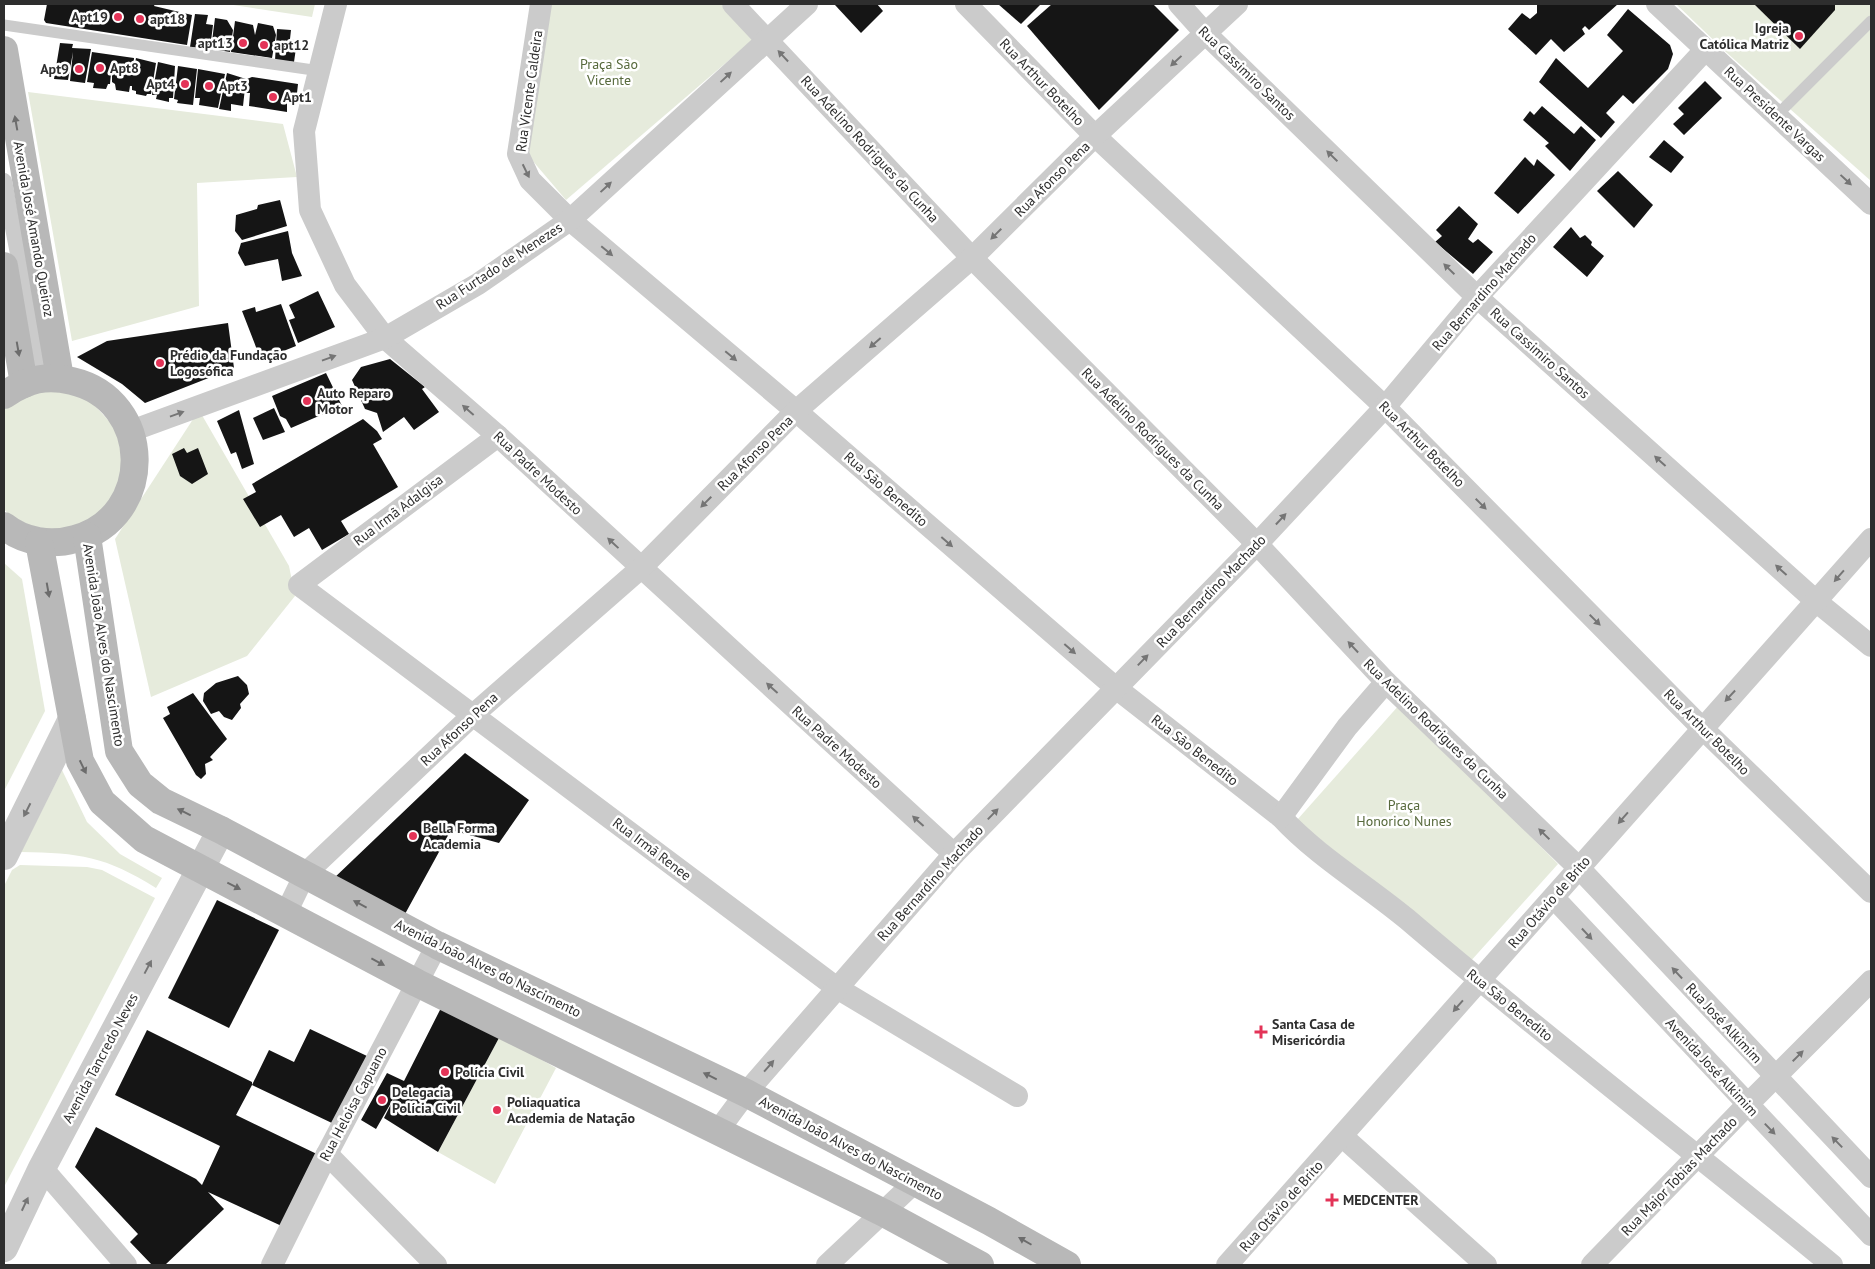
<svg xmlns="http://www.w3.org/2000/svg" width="1875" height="1269" viewBox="0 0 1875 1269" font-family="'PT Sans',sans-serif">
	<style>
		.green { fill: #e6ebdc }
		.building { fill: #151515 }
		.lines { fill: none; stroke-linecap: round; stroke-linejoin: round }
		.service { stroke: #cbcbcb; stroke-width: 11 }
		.pedestrian { stroke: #cbcbcb; stroke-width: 16 }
		.minor { stroke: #cbcbcb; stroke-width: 22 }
		.tertiary { stroke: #cbcbcb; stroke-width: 28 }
		.secondary { stroke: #b8b8b8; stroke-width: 28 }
		.oneway { fill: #757575 }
		.oneway2 { fill: #6c6c6c }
		.poi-dot { fill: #e33357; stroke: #fff; stroke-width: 2 }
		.labels { text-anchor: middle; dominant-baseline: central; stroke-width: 5; stroke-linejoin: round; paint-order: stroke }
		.poi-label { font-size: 14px; font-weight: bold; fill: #2e2e2e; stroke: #fff; text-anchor: start }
		.park-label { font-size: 14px; fill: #57693c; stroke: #fff }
		.street-label { font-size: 14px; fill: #2e2e2e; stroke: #fff }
	</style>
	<rect width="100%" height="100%" fill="#fff"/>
	<g class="green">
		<polygon points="227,4 315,4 312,17"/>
		<polygon points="550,4 721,4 756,37 566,200 526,153"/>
		<polygon points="1676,4 1871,4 1871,181 1727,53"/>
		<polygon points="28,92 283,124 297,177 197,183 199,306 72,341"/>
		<polygon points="44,390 67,390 88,398 118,431 123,475 114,496 99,513 79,525 55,530 31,526 9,515 4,509 4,410 22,396"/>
		<polygon points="199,410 289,566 295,596 247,656 151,697 115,539"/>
		<polygon points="4,563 22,579 45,711 4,791"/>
		<polygon points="1400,704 1558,864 1469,963 1297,820"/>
		<path d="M62,770L87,822L120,854L162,878L156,888C105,856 80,853 21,852Z"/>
		<polygon points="20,865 87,867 102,870 155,898 4,1187 4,886 12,870"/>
		<polygon points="500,1036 556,1068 495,1184 438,1152"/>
	</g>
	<g class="building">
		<polygon points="47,4 155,4 154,6 192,15 187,45 46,23 44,20"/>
		<polygon points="837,4 877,4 883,11 861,33 835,5"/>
		<polygon points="998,4 1041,4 1021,24"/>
		<polygon points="1052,4 1153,4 1179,30 1099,110 1027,26"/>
		<polygon points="1537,4 1618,4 1589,30 1585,26 1582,29 1585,34 1564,52 1551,39 1536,55 1508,29 1522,13 1530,19 1537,13"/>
		<polygon points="1754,4 1835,4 1835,10 1800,49"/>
		<polygon points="1628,9 1670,45 1673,54 1668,69 1633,104 1623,95 1606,113 1615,122 1601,138 1539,82 1556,58 1588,88 1623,51 1607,35"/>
		<polygon points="195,14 208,15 206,24 213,25 210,49 190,47"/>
		<polygon points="215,18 227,20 233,30 230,52 211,49"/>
		<polygon points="235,21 253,25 255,35 258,23 273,26 276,35 272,58 231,52"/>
		<polygon points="277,29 291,30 290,39 297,41 294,62 275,60"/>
		<polygon points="60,43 73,44 72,48 91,49 85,83 70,81 73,52 68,80 54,79"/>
		<polygon points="92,52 134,58 133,74 136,58 156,63 151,94 147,94 146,96 136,94 136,91 132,90 132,86 130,86 129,92 116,90 115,84 112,82 112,63 110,84 108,84 106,89 93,88 94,83 87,82"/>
		<polygon points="158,62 175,66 173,98 169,98 169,102 156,99 157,95 152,95"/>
		<polygon points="178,66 197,69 193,105 177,103 178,100 174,99"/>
		<polygon points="198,69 225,74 218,108 199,105 200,98 195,98"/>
		<polygon points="227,73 246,79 243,106 231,104 231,111 219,109"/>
		<polygon points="252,77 298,84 296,102 287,101 287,112 249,106 250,93 244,93 247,79"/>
		<polygon points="1705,81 1722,98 1684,135 1673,124 1684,114 1678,108"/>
		<polygon points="1542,106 1574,134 1581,126 1596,140 1570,171 1545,146 1549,143 1523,120 1530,111 1534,115"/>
		<polygon points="1664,140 1684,157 1671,173 1649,157"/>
		<polygon points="1525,157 1534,166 1537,159 1555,175 1518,214 1494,193"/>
		<polygon points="1618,171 1653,205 1634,228 1597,191"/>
		<polygon points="280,200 287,226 242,240 235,231 236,215 257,209 258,205"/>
		<polygon points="1459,206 1478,224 1468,239 1473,243 1478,239 1493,252 1473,274 1435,242 1442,236 1436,230"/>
		<polygon points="1571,227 1580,238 1585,235 1592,242 1591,245 1604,256 1587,277 1553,247"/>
		<polygon points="288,231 292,253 302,276 282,281 278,259 245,266 238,253 241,243"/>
		<polygon points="318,291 335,327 298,343 289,320 295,318 289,305"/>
		<polygon points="281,304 296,346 261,360 242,311 255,307 256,312"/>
		<polygon points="228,323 234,368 145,403 122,384 77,357 107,341"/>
		<polygon points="390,359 425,387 422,389 439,412 414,430 404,417 383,432 377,413 365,409 352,380 361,367"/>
		<polygon points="326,373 342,406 291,428 286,419 280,416 272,396"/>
		<polygon points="274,408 285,432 263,440 253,418"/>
		<polygon points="239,410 254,464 242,469 236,452 231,454 217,421"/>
		<polygon points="363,419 377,431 382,439 373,444 398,487 341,521 349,534 322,550 309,528 294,537 281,515 260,527 243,499 256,492 252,484"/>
		<polygon points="184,448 187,453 198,448 208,474 192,484 180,476 172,454"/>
		<polygon points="238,676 247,685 249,694 240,704 241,708 232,720 224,717 219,711 211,714 203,701 204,693 216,683"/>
		<polygon points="193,693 227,739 210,757 213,760 205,764 206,774 201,779 196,775 163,718 170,714 167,707"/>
		<polygon points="465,753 529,800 499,843 451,830 405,914 332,880"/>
		<polygon points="217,900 279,930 229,1028 168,998"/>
		<polygon points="443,1004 500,1036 438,1152 384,1118 396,1094 376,1129 361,1120 387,1073 404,1081"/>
		<polygon points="310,1029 367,1056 334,1124 252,1085 236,1115 321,1156 286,1228 208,1192 224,1209 165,1265 152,1265 130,1242 138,1234 75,1167 96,1127 196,1179 202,1185 220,1146 115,1095 147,1030 252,1082 252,1085 269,1050 294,1062"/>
	</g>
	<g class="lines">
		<g class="service">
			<polyline points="4,25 320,71"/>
			<polyline points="1777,115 1871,21"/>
		</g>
		<polyline class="pedestrian" points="4,181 42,379"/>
		<g class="minor">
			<polyline points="336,4 304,131 310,210 345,285 385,338 498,436 954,854"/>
			<path d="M541,4L518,154L530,180L570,220L796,411L1116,688L1281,817C1317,856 1366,885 1407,919C1546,1038 1691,1149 1832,1265"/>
			<polyline points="733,4 972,258 1257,544 1386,682 1579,868 1871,1177"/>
			<polyline points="966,4 1095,136 1385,407 1702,728 1871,892"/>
			<polyline points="1179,4 1205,33 1477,297 1817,602 1871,646"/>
			<polyline points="1657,4 1871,204"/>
			<polyline points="131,431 385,338 478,284 570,220 807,4"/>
			<polyline points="498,436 299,585 837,988 1017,1096"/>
			<polyline points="1281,817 1347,727 1386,682"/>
			<polyline points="1554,898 1871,1235"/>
			<polyline points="286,913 305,874 473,715 641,568 796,411 972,258 1095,136 1237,4"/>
			<polyline points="717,1132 746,1093 954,854 1257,544 1385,407 1477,297 1705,50"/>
			<polyline points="1343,1137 1486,1265"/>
			<polyline points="327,1154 436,1265"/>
			<polyline points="42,1168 126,1265"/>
			<polyline points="272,1265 327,1154 437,945"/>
			<polyline points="827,1265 915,1182"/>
			<polyline points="1227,1265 1871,539"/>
			<polyline points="1592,1265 1747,1105 1871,981"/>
		</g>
		<g class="tertiary">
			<polyline points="4,856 72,719"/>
			<polyline points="4,1248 42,1168 221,830"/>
		</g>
		<g class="secondary">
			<polyline points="4,50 60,378"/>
			<polyline points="4,266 24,384"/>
			<path d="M4,395C10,391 17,387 24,384C39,377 56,377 72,381C154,400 156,517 75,539C51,546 24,542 4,526"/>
			<polyline points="87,536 119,751 140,784 161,801 221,830 437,945 746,1093 989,1221 1067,1265"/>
			<polyline points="39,542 80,761 102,802 144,839 417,983 884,1213 980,1265"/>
		</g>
	</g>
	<defs><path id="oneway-solid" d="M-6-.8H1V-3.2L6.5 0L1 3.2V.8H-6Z" transform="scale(1.25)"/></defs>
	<g class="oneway">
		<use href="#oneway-solid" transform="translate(783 56) rotate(-133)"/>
		<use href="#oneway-solid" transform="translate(1176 61) rotate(137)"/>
		<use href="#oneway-solid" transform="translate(726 77) rotate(-43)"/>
		<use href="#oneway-solid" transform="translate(1332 156) rotate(-136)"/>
		<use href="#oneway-solid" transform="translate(526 171) rotate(64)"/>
		<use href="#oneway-solid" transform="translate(1846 180) rotate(43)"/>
		<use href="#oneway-solid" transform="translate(606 187) rotate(-43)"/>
		<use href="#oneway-solid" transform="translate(996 234) rotate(135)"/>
		<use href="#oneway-solid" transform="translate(607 251) rotate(40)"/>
		<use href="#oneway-solid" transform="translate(1449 269) rotate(-136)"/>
		<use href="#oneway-solid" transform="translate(875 343) rotate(139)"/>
		<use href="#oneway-solid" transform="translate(731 356) rotate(40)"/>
		<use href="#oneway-solid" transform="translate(329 358) rotate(-20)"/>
		<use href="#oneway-solid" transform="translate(468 410) rotate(-139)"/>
		<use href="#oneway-solid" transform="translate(177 414) rotate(-20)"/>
		<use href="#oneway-solid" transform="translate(1660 461) rotate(-138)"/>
		<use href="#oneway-solid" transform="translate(706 502) rotate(135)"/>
		<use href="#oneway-solid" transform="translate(1481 504) rotate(45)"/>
		<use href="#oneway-solid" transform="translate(1281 519) rotate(-47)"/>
		<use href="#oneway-solid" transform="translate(947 542) rotate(41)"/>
		<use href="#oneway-solid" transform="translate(613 543) rotate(-137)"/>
		<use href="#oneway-solid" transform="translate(1781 570) rotate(-138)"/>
		<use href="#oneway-solid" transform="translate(1839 576) rotate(131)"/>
		<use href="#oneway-solid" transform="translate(1595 620) rotate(45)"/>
		<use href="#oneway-solid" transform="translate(1353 647) rotate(-133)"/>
		<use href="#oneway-solid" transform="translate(1070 649) rotate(41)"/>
		<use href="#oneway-solid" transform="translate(1143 660) rotate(-46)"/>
		<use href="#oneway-solid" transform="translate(772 688) rotate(-138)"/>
		<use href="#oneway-solid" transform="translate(1730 696) rotate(133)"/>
		<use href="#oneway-solid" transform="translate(27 810) rotate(117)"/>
		<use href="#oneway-solid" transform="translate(993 814) rotate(-46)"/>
		<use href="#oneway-solid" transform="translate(1623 818) rotate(131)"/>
		<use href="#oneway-solid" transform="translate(918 821) rotate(-138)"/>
		<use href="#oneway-solid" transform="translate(1544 834) rotate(-136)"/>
		<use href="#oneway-solid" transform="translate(1587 934) rotate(47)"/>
		<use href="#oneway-solid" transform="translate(148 967) rotate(-62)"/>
		<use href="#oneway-solid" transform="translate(1677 973) rotate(-133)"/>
		<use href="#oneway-solid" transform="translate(1458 1006) rotate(131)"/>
		<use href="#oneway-solid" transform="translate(1798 1056) rotate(-45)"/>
		<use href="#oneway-solid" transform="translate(769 1066) rotate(-49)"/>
		<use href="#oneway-solid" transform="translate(1770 1129) rotate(46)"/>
		<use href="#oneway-solid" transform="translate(1837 1142) rotate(-134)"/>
		<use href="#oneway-solid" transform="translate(25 1204) rotate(-65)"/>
	</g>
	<g class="oneway2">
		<use href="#oneway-solid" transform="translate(16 123) rotate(-100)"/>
		<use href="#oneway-solid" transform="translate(18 349) rotate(80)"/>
		<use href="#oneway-solid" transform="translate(48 590) rotate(80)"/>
		<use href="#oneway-solid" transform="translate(83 767) rotate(64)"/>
		<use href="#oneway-solid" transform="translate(184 812) rotate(-154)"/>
		<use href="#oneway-solid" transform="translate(234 886) rotate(27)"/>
		<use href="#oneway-solid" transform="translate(360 904) rotate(-152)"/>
		<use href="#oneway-solid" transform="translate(378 962) rotate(28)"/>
		<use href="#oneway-solid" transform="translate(710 1076) rotate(-154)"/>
		<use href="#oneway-solid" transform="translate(1025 1241) rotate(-150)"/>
	</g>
	<g class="poi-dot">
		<circle cx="118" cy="17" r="5"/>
		<circle cx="140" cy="19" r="5"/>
		<circle cx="1799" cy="36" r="5"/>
		<circle cx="243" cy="43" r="5"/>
		<circle cx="264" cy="45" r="5"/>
		<circle cx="100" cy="68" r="5"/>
		<circle cx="79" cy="69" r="5"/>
		<circle cx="185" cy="84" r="5"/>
		<circle cx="209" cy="86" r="5"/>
		<circle cx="273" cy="97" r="5"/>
		<circle cx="160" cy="363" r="5"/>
		<circle cx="307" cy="401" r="5"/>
		<circle cx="413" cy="836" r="5"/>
		<path d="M1258.5 1024.5h5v5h5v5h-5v5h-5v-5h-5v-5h5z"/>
		<circle cx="445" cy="1072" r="5"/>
		<circle cx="382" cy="1100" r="5"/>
		<circle cx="497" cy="1110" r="5"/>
		<path d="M1329.5 1192.5h5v5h5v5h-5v5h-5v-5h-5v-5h5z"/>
	</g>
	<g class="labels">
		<g class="poi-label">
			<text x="108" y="17" text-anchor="end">Apt19</text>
			<text x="150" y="19">apt18</text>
			<text x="1789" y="28" text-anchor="end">Igreja<tspan x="1789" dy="16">Católica Matriz</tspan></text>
			<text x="233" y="43" text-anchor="end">apt13</text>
			<text x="274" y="45">apt12</text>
			<text x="110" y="68">Apt8</text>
			<text x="69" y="69" text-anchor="end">Apt9</text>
			<text x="175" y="84" text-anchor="end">Apt4</text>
			<text x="219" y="86">Apt3</text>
			<text x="283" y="97">Apt1</text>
			<text x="170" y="355">Prédio da Fundação<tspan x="170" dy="16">Logosófica</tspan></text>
			<text x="317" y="393">Auto Reparo<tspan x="317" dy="16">Motor</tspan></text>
			<text x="423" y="828">Bella Forma<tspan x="423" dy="16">Academia</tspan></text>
			<text x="1272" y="1024">Santa Casa de<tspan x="1272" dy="16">Misericórdia</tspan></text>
			<text x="455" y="1072">Polícia Civil</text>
			<text x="392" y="1092">Delegacia<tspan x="392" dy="16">Polícia Civil</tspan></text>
			<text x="507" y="1102">Poliaquatica<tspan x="507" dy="16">Academia de Natação</tspan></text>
			<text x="1343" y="1200">MEDCENTER</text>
		</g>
		<g class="park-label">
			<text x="609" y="64">Praça São<tspan x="609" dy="16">Vicente</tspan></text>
			<text x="1404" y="805">Praça<tspan x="1404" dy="16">Honorico Nunes</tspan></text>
		</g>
		<g class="street-label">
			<text transform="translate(1247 73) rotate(44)">Rua Cassimiro Santos</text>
			<text transform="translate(1042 82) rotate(46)">Rua Arthur Botelho</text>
			<text transform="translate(529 91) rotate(-82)">Rua Vicente Caldeira</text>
			<text transform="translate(1775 114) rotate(43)">Rua Presidente Vargas</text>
			<text transform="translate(870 149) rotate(47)">Rua Adelino Rodrigues da Cunha</text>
			<text transform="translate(1052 179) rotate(-45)">Rua Afonso Pena</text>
			<text transform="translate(34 229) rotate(80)">Avenida José Amando Queiroz</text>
			<text transform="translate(499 266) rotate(-33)">Rua Furtado de Menezes</text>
			<text transform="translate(1484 292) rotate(-49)">Rua Bernardino Machado</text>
			<text transform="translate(1540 353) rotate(42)">Rua Cassimiro Santos</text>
			<text transform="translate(1153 439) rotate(45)">Rua Adelino Rodrigues da Cunha</text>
			<text transform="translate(1422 444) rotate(45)">Rua Arthur Botelho</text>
			<text transform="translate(755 453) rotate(-45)">Rua Afonso Pena</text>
			<text transform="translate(538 473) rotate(43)">Rua Padre Modesto</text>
			<text transform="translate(886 489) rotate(41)">Rua São Benedito</text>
			<text transform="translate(398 510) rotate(-37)">Rua Irmã Adalgisa</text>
			<text transform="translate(1211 591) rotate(-46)">Rua Bernardino Machado</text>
			<text transform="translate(104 645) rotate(81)">Avenida João Alves do Nascimento</text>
			<text transform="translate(459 729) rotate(-43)">Rua Afonso Pena</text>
			<text transform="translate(1436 729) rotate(44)">Rua Adelino Rodrigues da Cunha</text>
			<text transform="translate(1707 732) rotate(45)">Rua Arthur Botelho</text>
			<text transform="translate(837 747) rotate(42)">Rua Padre Modesto</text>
			<text transform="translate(1195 750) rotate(38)">Rua São Benedito</text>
			<text transform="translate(652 849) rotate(37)">Rua Irmã Renee</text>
			<text transform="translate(930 883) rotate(-48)">Rua Bernardino Machado</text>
			<text transform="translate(1549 902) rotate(-49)">Rua Otávio de Brito</text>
			<text transform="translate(488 968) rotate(26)">Avenida João Alves do Nascimento</text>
			<text transform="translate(1510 1005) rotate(39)">Rua São Benedito</text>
			<text transform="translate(1724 1023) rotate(47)">Rua José Alkimim</text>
			<text transform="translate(100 1058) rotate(-62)">Avenida Tancredo Neves</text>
			<text transform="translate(1712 1067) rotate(47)">Avenida José Alkimim</text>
			<text transform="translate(353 1104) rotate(-62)">Rua Heloisa Capuano</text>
			<text transform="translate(851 1148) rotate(28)">Avenida João Alves do Nascimento</text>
			<text transform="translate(1679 1176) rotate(-46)">Rua Major Tobias Machado</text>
			<text transform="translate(1281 1206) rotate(-48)">Rua Otávio de Brito</text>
		</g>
	</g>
	<rect width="1875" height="1269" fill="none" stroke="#2e2e2e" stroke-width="10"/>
</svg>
